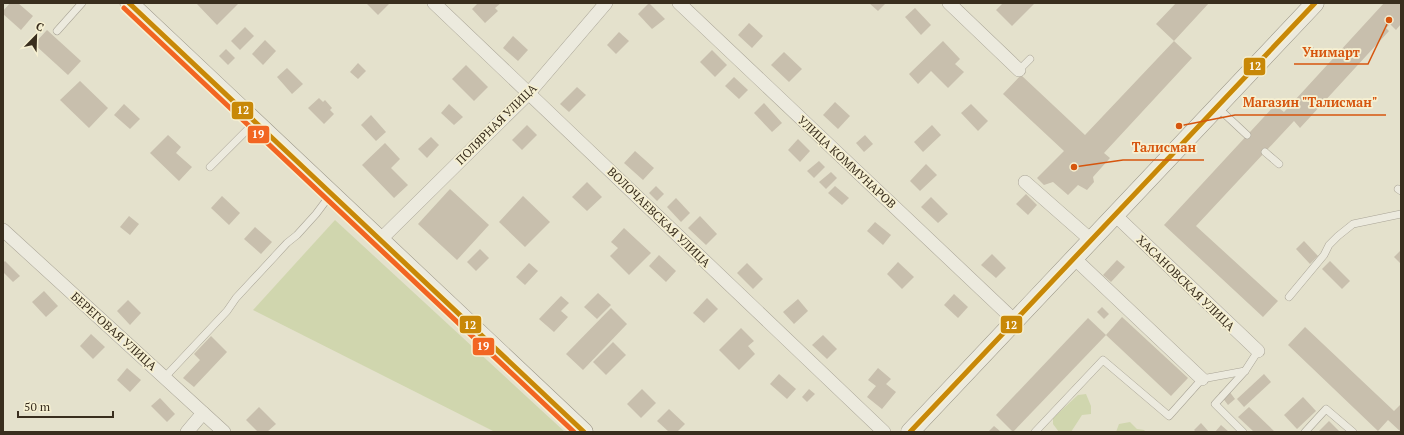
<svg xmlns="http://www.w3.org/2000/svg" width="1404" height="435" viewBox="0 0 1404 435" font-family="'PT Serif',serif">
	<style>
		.green { fill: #d0d6ae }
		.building { fill: #c8bfad }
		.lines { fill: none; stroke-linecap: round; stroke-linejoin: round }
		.lane-casing { stroke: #a9a496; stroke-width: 8 }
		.street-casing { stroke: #a9a496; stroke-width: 14 }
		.secondary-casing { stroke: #999485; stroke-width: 19 }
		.lane { stroke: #eceade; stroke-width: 7 }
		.street { stroke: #eceade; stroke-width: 13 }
		.secondary { stroke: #eceade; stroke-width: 18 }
		.bus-1-casing { stroke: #f6f0d2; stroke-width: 8 }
		.bus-2-casing { stroke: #f6f0d2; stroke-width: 8 }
		.bus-1 { stroke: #c88808; stroke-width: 5 }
		.bus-2 { stroke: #f26522; stroke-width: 5 }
		.labels { text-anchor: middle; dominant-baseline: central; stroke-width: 3.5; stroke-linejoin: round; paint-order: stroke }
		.street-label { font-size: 12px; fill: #392e1e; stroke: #f6f0d2 }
		.leader { fill: none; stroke: #d6550e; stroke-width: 1.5 }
		.callout-dot { fill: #d6550e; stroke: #f6f0d2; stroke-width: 1.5 }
		.callout-label { font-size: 13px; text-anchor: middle; font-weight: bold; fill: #d6550e; stroke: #f6f0d2; stroke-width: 3.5; stroke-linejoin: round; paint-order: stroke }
		.line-badge { stroke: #f6f0d2; stroke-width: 1.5 }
		.badge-label { font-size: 11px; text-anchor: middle; font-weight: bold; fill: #fff }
	</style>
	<rect width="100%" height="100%" fill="#e4e1cc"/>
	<g class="green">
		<polygon points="335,220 565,432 495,432 253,310"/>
		<polygon points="1086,394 1091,406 1091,414 1082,415 1071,432 1059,432 1053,424 1053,418 1078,395"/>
		<polygon points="1130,422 1137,429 1144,430 1146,432 1116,432 1119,424"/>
	</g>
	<g class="building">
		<polygon points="10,3 18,3 33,16 21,30 3,14 3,11"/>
		<polygon points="196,3 239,3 217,25"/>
		<polygon points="366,3 390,3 378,15"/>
		<polygon points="478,3 501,3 495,8 498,11 485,23 472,9"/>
		<polygon points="649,3 665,19 652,29 638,14"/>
		<polygon points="869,3 886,3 878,11"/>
		<polygon points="1003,3 1033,3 1034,4 1012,26 996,10"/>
		<polygon points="1176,3 1209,3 1174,41 1192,58 1104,153 1110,158 1093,177 1094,182 1087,190 1078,185 1068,195 1053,182 1044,185 1037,178 1064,151 1003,94 1021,75 1085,135 1174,41 1156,24"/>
		<polygon points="1384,3 1401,3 1401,24 1396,30 1390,24 1386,28 1389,31 1300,128 1294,121 1196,226 1278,301 1263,317 1164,225 1275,105 1284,112"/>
		<polygon points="915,8 931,25 921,35 905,17"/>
		<polygon points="749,23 763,36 752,48 738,35"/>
		<polygon points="245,27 254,36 240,50 231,41"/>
		<polygon points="47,30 81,61 68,75 34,44"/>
		<polygon points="619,32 629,41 616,54 607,45"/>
		<polygon points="513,36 528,50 518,61 503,48"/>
		<polygon points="265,40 276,51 263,65 252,54"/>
		<polygon points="943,41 960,59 955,64 964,72 948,88 931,71 918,84 909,74"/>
		<polygon points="1313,47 1318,52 1313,57 1308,52"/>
		<polygon points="226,49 235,58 228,65 219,56"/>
		<polygon points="712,50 727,65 715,77 700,62"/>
		<polygon points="784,52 802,69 789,82 771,65"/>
		<polygon points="358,63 366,71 358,79 350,72"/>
		<polygon points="466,65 488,87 474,101 452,79"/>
		<polygon points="287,68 303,84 292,94 277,77"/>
		<polygon points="734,77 748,90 739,99 725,86"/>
		<polygon points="80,81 108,108 89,128 60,100"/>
		<polygon points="577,87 586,95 569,112 560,104"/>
		<polygon points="319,98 323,102 325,100 332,108 330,110 334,114 324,124 308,108"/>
		<polygon points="835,102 850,116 838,129 823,115"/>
		<polygon points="764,103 782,123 772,132 754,113"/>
		<polygon points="124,104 140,119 130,129 114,115"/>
		<polygon points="449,104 463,117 454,125 441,113"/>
		<polygon points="971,104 988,121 978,131 961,113"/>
		<polygon points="371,115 386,132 376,141 361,125"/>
		<polygon points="527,125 537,135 522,150 512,140"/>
		<polygon points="932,125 941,135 923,152 914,142"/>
		<polygon points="168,135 181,147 176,153 192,167 179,181 150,153"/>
		<polygon points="865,135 873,144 864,152 856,143"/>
		<polygon points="431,137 439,145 427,158 418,149"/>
		<polygon points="798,139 810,151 800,162 788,150"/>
		<polygon points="385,143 400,159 391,168 408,185 394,198 362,165"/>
		<polygon points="635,151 654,168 643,180 624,163"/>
		<polygon points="819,161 825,167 814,178 807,171"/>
		<polygon points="926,164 937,175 920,191 910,181"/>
		<polygon points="831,172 837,178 826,189 819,182"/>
		<polygon points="587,182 602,197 587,211 572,197"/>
		<polygon points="656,186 664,194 657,201 649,193"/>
		<polygon points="835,186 849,198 842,205 828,193"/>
		<polygon points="450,189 489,225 457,260 418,224"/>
		<polygon points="1026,194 1037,205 1028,215 1016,204"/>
		<polygon points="222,196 240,213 229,225 211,208"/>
		<polygon points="523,196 550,222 525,247 499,222"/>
		<polygon points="931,197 948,214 938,223 921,207"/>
		<polygon points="676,198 690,213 681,222 667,207"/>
		<polygon points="129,216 139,224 130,235 120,227"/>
		<polygon points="700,216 717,234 706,245 688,228"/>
		<polygon points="875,222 891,235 883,245 867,231"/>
		<polygon points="255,227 272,242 261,254 244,239"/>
		<polygon points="624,228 651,253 629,275 610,256 618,248 611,242"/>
		<polygon points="1304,241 1318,256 1310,264 1296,249"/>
		<polygon points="480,249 489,258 476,271 467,262"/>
		<polygon points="1401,250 1401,264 1394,257"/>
		<polygon points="992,254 1006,268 996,278 981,265"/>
		<polygon points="659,255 676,271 666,282 649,266"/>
		<polygon points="1117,260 1125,267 1111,282 1103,275"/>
		<polygon points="5,261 20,276 13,282 3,272 3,263"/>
		<polygon points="1330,261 1350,281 1342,289 1322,269"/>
		<polygon points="898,262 914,277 902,289 887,274"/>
		<polygon points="529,263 538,271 525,285 516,277"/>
		<polygon points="747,263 763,279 753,289 737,273"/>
		<polygon points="44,291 58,306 46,317 32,302"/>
		<polygon points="598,293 611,305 597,319 584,307"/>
		<polygon points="954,294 968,307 958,318 944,305"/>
		<polygon points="561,296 569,303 561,311 568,317 554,332 539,319"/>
		<polygon points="707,298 718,309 704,323 693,313"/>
		<polygon points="798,299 808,311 794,324 783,312"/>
		<polygon points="128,300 141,313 130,325 117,311"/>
		<polygon points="1102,307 1109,314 1104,319 1097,312"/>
		<polygon points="611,308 627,324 583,370 566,354"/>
		<polygon points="1122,317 1188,378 1171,396 1106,335"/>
		<polygon points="1088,318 1106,335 1013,432 996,415"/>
		<polygon points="1305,327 1394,411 1401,404 1401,432 1388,420 1378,431 1288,345"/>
		<polygon points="741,328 754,341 748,346 755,354 739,370 719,350"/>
		<polygon points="91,334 105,347 93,359 80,346"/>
		<polygon points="823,335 837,349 827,359 812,345"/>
		<polygon points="211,336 227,352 194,387 183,378 200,360 194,354"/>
		<polygon points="613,342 626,355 606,375 593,362"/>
		<polygon points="127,368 141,380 130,392 117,380"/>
		<polygon points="878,368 891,379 886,384 896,392 882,409 867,397 876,386 868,380"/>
		<polygon points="779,374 796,389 787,399 770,384"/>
		<polygon points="1264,374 1271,382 1244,407 1237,399"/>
		<polygon points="1226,387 1235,399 1228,405 1219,393"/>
		<polygon points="642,389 656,403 641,418 627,404"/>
		<polygon points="809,389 815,394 807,402 802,397"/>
		<polygon points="1303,397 1316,411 1297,429 1284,415"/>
		<polygon points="160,398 175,414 167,422 151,406"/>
		<polygon points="259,407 276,424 267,432 258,432 246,420"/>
		<polygon points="1249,407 1275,432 1254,432 1238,417"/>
		<polygon points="669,409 685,424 677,432 669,432 657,421"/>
		<polygon points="1329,421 1340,432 1318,432"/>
		<polygon points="1201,423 1209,432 1196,432 1194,430"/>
		<polygon points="1221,425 1229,432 1215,432"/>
		<polygon points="994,426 1001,432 988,432"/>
	</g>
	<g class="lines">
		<g class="lane-casing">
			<g id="lane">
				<polyline points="57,31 82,3"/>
				<polyline points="1019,70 1030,59"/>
				<polyline points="1217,107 1247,135"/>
				<polyline points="1265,152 1279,164"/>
				<polyline points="210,167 255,122"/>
				<polyline points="1398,189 1401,191"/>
				<polyline points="1289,297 1324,255 1329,245 1338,236 1353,224 1401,214"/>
				<polyline points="165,377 227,311 236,298 275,256 287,243 297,235 316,214 331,194"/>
				<polyline points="1035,432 1103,360 1169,416 1202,379 1245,371"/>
				<polyline points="1243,432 1215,404 1245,371 1258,351"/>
				<polyline points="1305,432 1326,409 1353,432"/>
			</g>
		</g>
		<g class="street-casing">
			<g id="street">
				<polyline points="434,3 884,432"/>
				<polyline points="679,3 1015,321"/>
				<polyline points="949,3 1019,70"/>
				<polyline points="1025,182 1091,240"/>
				<polyline points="1115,215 1258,351"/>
				<polyline points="3,230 224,432"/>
				<polyline points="380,240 529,93 606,3"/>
				<polyline points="1074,258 1202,379"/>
				<polyline points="187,432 203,413"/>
			</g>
		</g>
		<g class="secondary-casing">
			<g id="secondary">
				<polyline points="129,3 584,432"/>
				<polyline points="910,432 1315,3"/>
			</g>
		</g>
		<use href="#lane" class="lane"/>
		<use href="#street" class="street"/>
		<use href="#secondary" class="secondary"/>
		<g class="bus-1-casing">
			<g id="bus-1">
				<polyline points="129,3 584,432"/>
				<polyline points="910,432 1315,3"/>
			</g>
		</g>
		<g class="bus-2-casing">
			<polyline id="bus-2" points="124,8 574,432"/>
		</g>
		<use href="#bus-1" class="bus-1"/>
		<use href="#bus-2" class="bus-2"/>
	</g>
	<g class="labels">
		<g class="street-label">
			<text transform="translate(496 124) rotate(-45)">ПОЛЯРНАЯ УЛИЦА</text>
			<text transform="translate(847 162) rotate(43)">УЛИЦА КОММУНАРОВ</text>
			<text transform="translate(659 217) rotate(44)">ВОЛОЧАЕВСКАЯ УЛИЦА</text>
			<text transform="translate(1186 283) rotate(44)">ХАСАНОВСКАЯ УЛИЦА</text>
			<text transform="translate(114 331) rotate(42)">БЕРЕГОВАЯ УЛИЦА</text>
		</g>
	</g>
	<path class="leader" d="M1389 20L1368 64H1294M1179 126L1235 115H1386M1074 167L1123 160H1204"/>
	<g class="callout-dot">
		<circle cx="1389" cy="20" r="4"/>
		<circle cx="1179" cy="126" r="4"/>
		<circle cx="1074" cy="167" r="4"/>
	</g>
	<g class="callout-label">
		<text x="1331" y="57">Унимарт</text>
		<text x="1310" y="107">Магазин "Талисман"</text>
		<text x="1164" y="152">Талисман</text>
	</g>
	<g class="line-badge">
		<rect x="1243" y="57" width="23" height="19" rx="4" fill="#c88808"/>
		<rect x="231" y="101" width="23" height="19" rx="4" fill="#c88808"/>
		<rect x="247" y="125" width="23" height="19" rx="4" fill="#f26522"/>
		<rect x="459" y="315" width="23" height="19" rx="4" fill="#c88808"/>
		<rect x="1000" y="315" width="23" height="19" rx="4" fill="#c88808"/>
		<rect x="472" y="337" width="23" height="19" rx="4" fill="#f26522"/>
	</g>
	<g class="badge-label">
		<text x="1255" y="70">12</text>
		<text x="243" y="114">12</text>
		<text x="258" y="138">19</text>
		<text x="470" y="329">12</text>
		<text x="1011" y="329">12</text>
		<text x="483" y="350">19</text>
	</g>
	<rect width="1404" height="435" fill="none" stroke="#392e1e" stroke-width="8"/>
	<g transform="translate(36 36) rotate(23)" stroke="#f6f0d2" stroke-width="3" paint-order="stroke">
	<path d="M0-3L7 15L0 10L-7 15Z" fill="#392e1e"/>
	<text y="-6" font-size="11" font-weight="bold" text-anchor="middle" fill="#392e1e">С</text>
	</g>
	<path d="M18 411v6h95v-6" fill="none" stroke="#392e1e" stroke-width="2"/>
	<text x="24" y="411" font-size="12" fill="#392e1e" stroke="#f6f0d2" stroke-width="3" paint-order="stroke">50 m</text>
</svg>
